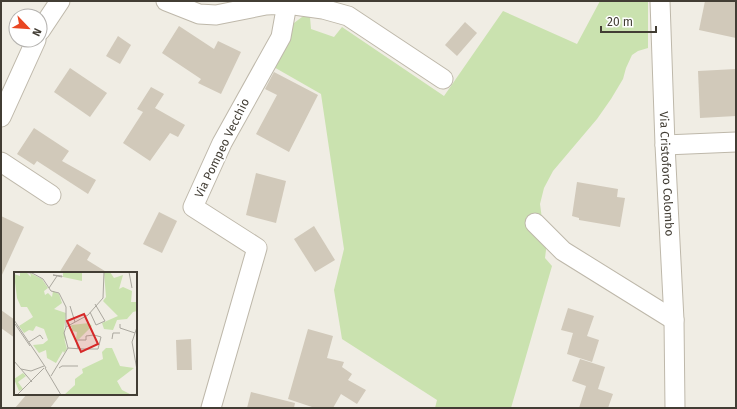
<svg xmlns="http://www.w3.org/2000/svg" width="737" height="409" viewBox="0 0 737 409" font-family="'Fira Sans',sans-serif">
	<style>
		.green { fill: #cae2af }
		.building { fill: #d1c9ba }
		.lines { fill: none; stroke-linecap: round; stroke-linejoin: round }
		.minor-casing { stroke: #beb8aa; stroke-width: 21 }
		.minor { stroke: #fff; stroke-width: 19 }
		.labels { text-anchor: middle; dominant-baseline: central; stroke-width: 3.5; stroke-linejoin: round; paint-order: stroke }
		.street-label { font-size: 12px; fill: #423d34; stroke: #fff }
		.inset-road { fill: none; stroke: #aaa79e; stroke-width: 1 }
		.view { fill: #d62828; fill-opacity: 0.15; stroke: #d62828; stroke-width: 2 }
		.inset-edge { fill: none; stroke: #423d34; stroke-width: 2 }
	</style>
	<rect width="100%" height="100%" fill="#f0ede4"/>
	<polygon class="green" points="600,1 648,1 648,48 638,51 632,55 626,68 623,79 611,99 597,119 553,171 544,188 540,204 542,219 526,217 526,227 547,242 545,258 552,266 511,408 435,408 437,400 342,339 334,290 344,249 321,94 272,66 294,23 302,17 310,17 311,29 334,37 342,27 444,96 503,11 577,44"/>
	<g class="building">
		<polygon points="705,1 736,1 736,38 699,30"/>
		<polygon points="465,22 477,33 457,56 445,45"/>
		<polygon points="179,26 214,49 218,41 241,52 221,94 198,83 201,79 162,53"/>
		<polygon points="118,36 131,45 120,64 106,56"/>
		<polygon points="70,68 107,93 90,117 54,92"/>
		<polygon points="736,69 736,116 700,118 698,71"/>
		<polygon points="274,72 318,95 289,152 256,134 277,95 265,89"/>
		<polygon points="151,87 164,94 155,108 185,125 178,137 170,133 150,161 123,143 143,112 137,109"/>
		<polygon points="34,128 69,151 62,161 96,180 88,194 37,161 34,165 17,154"/>
		<polygon points="256,173 286,181 276,223 246,215"/>
		<polygon points="577,182 618,189 617,197 625,198 620,227 579,220 579,218 572,216"/>
		<polygon points="159,212 177,221 162,253 143,244"/>
		<polygon points="1,216 24,227 1,277"/>
		<polygon points="314,226 335,260 315,272 294,239"/>
		<polygon points="77,244 91,253 87,260 108,273 59,273"/>
		<polygon points="568,308 594,316 587,336 599,340 592,362 567,354 573,333 561,330"/>
		<polygon points="1,310 15,320 15,338 1,328"/>
		<polygon points="308,329 333,336 327,358 344,362 342,367 352,374 348,380 366,390 357,404 341,394 333,408 315,408 288,399"/>
		<polygon points="191,339 192,370 177,370 176,340"/>
		<polygon points="580,359 605,367 598,389 613,394 608,408 579,408 586,386 572,381"/>
		<polygon points="251,392 295,403 294,408 247,408"/>
		<polygon points="27,394 61,394 50,408 15,408"/>
	</g>
	<g class="lines">
		<g class="minor-casing">
			<g id="minor">
				<polyline points="166,1 199,14 216,15 266,5 287,4 281,37 222,143 193,207 257,248 211,408"/>
				<path id="s1" d="M660,1L665,145L674,320L675,408"/>
				<polyline points="287,4 323,9 348,16 443,79"/>
				<polyline points="40,31 60,1"/>
				<polyline points="1,117 36,40"/>
				<polyline points="665,145 736,142"/>
				<polyline points="1,162 51,195"/>
				<polyline points="535,223 563,251 674,320"/>
			</g>
		</g>
		<use href="#minor" class="minor"/>
	</g>
	<g class="labels">
		<g class="street-label">
			<text transform="translate(222 148) rotate(-64)">Via Pompeo Vecchio</text>
			<text stroke="none"><textPath href="#s1" startOffset="173">Via Cristoforo Colombo</textPath></text>
		</g>
	</g>
	<g transform="translate(14 272)">
		<rect width="123" height="123" fill="#f0ede4"/>
		<path d="M49,0H68V9L49,5ZM96,0L100,6L109,3L105,17L109,15L118,19L117,30H123V39L119,40L113,47L103,48L99,58L90,57L88,51L104,44L89,29L92,25L90,1ZM6,1H13L17,5L16,1L28,7L34,16L30,19L31,23L34,21L38,25L39,19L45,22L48,31L40,37L52,41L50,59L53,71L50,66L53,77L50,81L49,79L42,91L33,86L32,78L25,81L19,73L29,72L34,68L30,57L22,54L19,59L15,58L10,61L5,54L19,45L13,35H7L3,26L0,2L6,4ZM75,51L78,54L65,67H62L63,60L58,59V55L52,58L58,53ZM92,76H98L106,94L120,96L103,109L108,118L118,123L123,121V123H50L61,113V107L69,101L68,97L89,87L88,80ZM9,101L12,104L4,110L9,117L5,119L0,107Z" fill="#cae2af"/>
		<path class="inset-road" d="M6,0L18,1L29,7L37,19L45,21L52,35V55M115,0L118,16M39,3L48,4V5ZM35,16L43,4M56,34L61,50M76,40L82,53L91,49L81,32M0,48L32,96M1,52L16,74M106,52V56L121,61M123,55L118,70L123,98M98,67L99,61H106M15,70L26,63L29,67M54,76L68,77H84L87,65L80,63L72,64V68H62L64,77M0,89L18,110M31,96L47,123M45,96L48,94H64M7,97L17,99L30,94M37,104L54,76L50,61L52,55L74,43L89,26L90,0M3,123L30,96"/>
		<path class="view" d="M70,42L84,72L67,80L53,49Z"/>
		<rect width="123" height="123" class="inset-edge"/>
	</g>
	<rect width="737" height="409" fill="none" stroke="#423d34" stroke-width="4"/>
	<g transform="translate(28 28) rotate(115)"><circle r="19" fill="#ffffff" stroke="#b3b1ae"/>
	<path d="M0-3L7 15L0 10L-7 15Z" fill="#e94622"/>
	<text y="-6" font-size="11" font-weight="bold" text-anchor="middle" fill="#423d34">N</text>
	</g>
	<path d="M601 26v6h55v-6" fill="none" stroke="#423d34" stroke-width="2"/>
	<text x="607" y="26" font-size="12" fill="#423d34" stroke="#ffffff" stroke-width="3" paint-order="stroke">20 m</text>
</svg>
